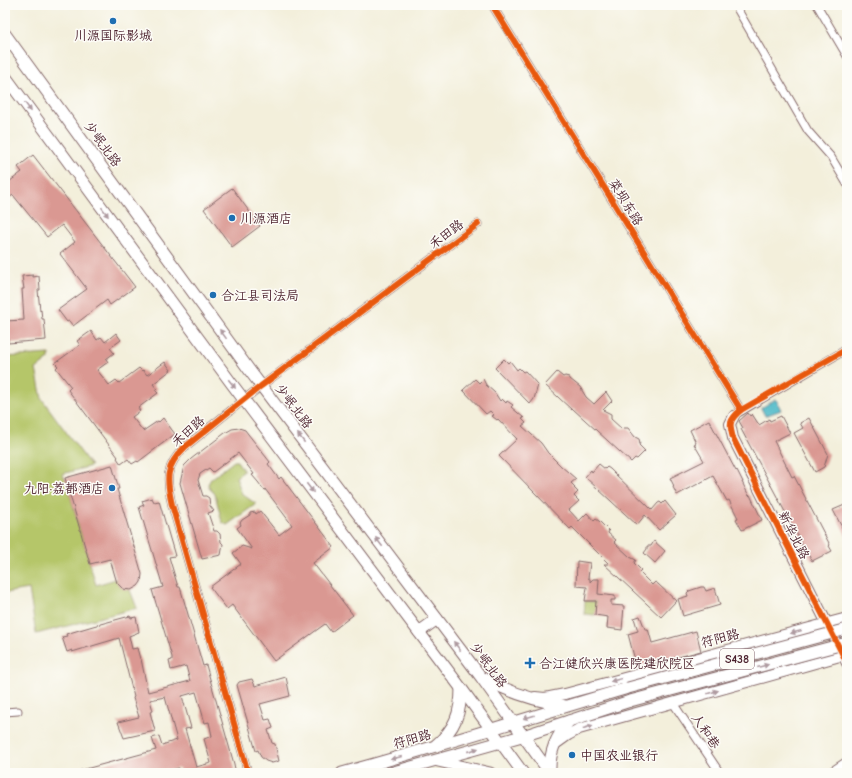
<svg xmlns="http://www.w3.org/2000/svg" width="852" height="778" viewBox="0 0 852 778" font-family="'Comic Neue','LXGW WenKai TC',sans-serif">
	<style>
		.green { fill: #b5c669; stroke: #80724a }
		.water { fill: #4db9c8; stroke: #4c6c7a }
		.building { fill: #da9892; fill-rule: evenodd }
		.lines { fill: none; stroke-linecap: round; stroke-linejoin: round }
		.street-casing { stroke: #856869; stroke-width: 9 }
		.secondary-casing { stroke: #856869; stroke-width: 12 }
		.primary-casing { stroke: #856869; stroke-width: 13 }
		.street { stroke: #fff; stroke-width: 7 }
		.secondary { stroke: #fff; stroke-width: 10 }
		.primary { stroke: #fff; stroke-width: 11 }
		.primary-bridge-casing { stroke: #856869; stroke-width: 13; stroke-linecap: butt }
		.primary-bridge { stroke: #fff; stroke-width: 11 }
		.cycleway-casing { stroke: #fdfcf7; stroke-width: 8 }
		.cycleway { stroke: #e8590c; stroke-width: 6 }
		.oneway { fill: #ae9aa0 }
		.poi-dot { fill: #1f6fb2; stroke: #fdfcf7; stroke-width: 1.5 }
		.labels { text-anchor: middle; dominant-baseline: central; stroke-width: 3; stroke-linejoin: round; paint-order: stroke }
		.shield { fill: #fdfcf7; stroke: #806168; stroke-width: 1 }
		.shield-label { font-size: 12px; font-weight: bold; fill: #4a1f2b }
		.poi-label { font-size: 13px; fill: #4a1f2b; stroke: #fdfcf7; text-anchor: start }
		.street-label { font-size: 13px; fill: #4a1f2b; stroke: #fdfcf7 }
	</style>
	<rect width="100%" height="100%" fill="#fdfcf7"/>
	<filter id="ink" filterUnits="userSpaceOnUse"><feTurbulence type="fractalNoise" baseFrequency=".025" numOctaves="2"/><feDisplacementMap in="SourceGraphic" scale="8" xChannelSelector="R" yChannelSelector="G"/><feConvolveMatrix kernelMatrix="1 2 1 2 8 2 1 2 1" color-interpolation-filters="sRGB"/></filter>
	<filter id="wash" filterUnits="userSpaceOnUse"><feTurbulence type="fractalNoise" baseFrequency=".012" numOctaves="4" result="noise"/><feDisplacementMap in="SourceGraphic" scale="16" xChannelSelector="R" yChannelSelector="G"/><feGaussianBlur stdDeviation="0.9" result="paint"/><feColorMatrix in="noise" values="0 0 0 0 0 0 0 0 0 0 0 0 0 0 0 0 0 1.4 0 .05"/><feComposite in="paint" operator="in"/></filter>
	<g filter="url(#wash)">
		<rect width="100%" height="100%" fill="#f3efdb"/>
		<g class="green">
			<path d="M49,354V359L36,369L42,399L91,466L62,474L65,478L96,585L116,579C118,586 123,590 130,590L137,608L36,634L29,589L5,593V357Z"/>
			<polygon points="234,461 237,461 243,470 243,472 236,477 242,494 256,504 227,525 222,522 215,494 210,489 208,484 211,479"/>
			<polygon points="585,601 596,602 595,615 584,614"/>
		</g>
		<polygon class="water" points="776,399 781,410 765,416 761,408"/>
		<g id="blocks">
			<g class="building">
				<polygon points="33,155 135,287 110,305 107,300 73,326 69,321 67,322 58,310 87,289 60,254 75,242 62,225 47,237 13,195 5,201 5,185 22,172 18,167"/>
				<polygon points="232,188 260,226 232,247 204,209"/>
				<polygon points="33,275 33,277 39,276 40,290 38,290 40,311 41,310 42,319 44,319 46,340 8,343 8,335 5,335 5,321 24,320 22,289 24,289 22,276"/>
				<polygon points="91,331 97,340 101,337 105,342 116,333 121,340 110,348 114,353 106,359 108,362 97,370 109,385 116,380 119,383 139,368 142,371 143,370 147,375 165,362 171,370 153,384 157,389 155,390 158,393 138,408 140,411 132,417 143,431 158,421 159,422 163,418 175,434 138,462 137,461 132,464 128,459 121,464 117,458 118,457 68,390 71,387 56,368 58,366 55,363 80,345 77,341"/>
				<polygon points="504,359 508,363 510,361 517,370 519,368 523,372 525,371 538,385 534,399 530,404 495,368"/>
				<polygon points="557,372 563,377 565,376 569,377 570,379 580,387 586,397 594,404 606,392 612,401 603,410 611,414 611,419 622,429 623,428 628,428 635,437 639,439 640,443 639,445 645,451 637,459 635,458 631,462 573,409 572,410 545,385"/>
				<polygon points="475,379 479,383 483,379 486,385 495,393 500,401 502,399 506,403 507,401 513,405 511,407 524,418 522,419 526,423 522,426 541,443 548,453 561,466 576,479 571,483 575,487 574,488 578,492 574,496 579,501 569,510 579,521 587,513 594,521 596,519 599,521 609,531 608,533 616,540 614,542 630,557 636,560 634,563 641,570 639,572 652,585 655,582 658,584 676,601 661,617 604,564 609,564 572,527 570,529 499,456 517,439 498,419 497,420 492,416 494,415 490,411 486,414 463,390"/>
				<polygon points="748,413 750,416 752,414 759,425 769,419 770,421 781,416 790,433 774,441 792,477 794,476 830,545 829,546 832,551 812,561 806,551 804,550 800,540 741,429 743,428 739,421"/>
				<polygon points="809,418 828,454 824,467 815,472 794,433 803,428 800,423"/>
				<polygon points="709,420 736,471 737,470 743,482 742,482 749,496 750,495 762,520 742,530 736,519 738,518 729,500 727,501 713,476 677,495 673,487 674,486 670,478 704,461 694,444 696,443 690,430"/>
				<polygon points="239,428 245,430 248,434 270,462 268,464 279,479 281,477 334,547 313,563 353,615 331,632 325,624 274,661 232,605 227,609 210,587 241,564 233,553 242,546 252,549 237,528 241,525 240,523 242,520 250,515 250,513 255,512 256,514 260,511 279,535 292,525 265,489 264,490 258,482 252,475 254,474 238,453 213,472 209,468 200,474 198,480 203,496 206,496 209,498 210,506 214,511 208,513 214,531 217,531 220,534 221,542 223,544 221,555 202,559 180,483 184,466 191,459 225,433 232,429"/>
				<polygon points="599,464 605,469 607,467 610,469 652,510 658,503 660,502 662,504 665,501 676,515 659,530 645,515 637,525 585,477 591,470 592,472"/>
				<polygon points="112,465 119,489 117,489 142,574 141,582 138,586 131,590 123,589 117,583 110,559 90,564 65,478"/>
				<path d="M152,498L154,502L159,501L175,556L169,557L178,587H180L203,666L206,665L234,764L235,769L232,773H180L179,768L158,773H79L78,771L156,750L152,738L159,736L162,745L177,740L165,697L150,700L153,711L150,712L155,731L124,738L118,722L139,717L133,698L134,697L119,638L72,652V650L67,652L62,637L67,636L66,634L93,626L130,616L131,618L136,617L139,632L129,636L132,649L137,648L140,659H141L148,692L190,681L186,666L171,670L169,661L172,660V657L152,590L163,587L139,507L144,505L142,501ZM196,692L205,723L209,722L212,736L204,739L211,763L196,767L185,729L191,728L182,696Z"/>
				<polygon points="847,504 847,537 833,510"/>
				<polygon points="654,541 665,551 655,563 644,553 647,549 647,546 651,546"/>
				<polygon points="577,561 590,563 588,578 590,579 590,582 593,579 599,579 598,594 615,596 615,600 611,600 611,605 624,606 622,630 607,628 608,617 595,615 596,601 585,601 587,587 576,586"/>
				<polygon points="701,587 704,587 706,591 715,588 720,605 683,616 678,599 688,596 687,593 689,591"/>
				<polygon points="640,616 645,629 648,629 652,643 696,631 701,651 637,668 628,634 638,631 634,618"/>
				<polygon points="286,677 290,696 260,704 265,720 270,719 273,728 268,730 272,743 275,744 279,761 272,763 266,761 261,757 258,750 256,751 237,685 239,682 252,679 255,686"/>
			</g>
		</g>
	</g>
	<g filter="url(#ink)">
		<use href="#blocks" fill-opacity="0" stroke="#856869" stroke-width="1"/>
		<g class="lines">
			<g class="street-casing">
				<g id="street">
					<polyline points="492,5 741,410"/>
					<polyline points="735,5 808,131 831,157 847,184"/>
					<polyline points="817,5 847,56"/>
					<polyline points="738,413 847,349"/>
					<polyline points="673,703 720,773"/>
					<polyline points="5,712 18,711"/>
					<path d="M248,773L172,505C166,479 165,466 185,447L261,386L478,224"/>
					<polyline points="829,773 847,761"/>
				</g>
			</g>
			<g class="secondary-casing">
				<g id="secondary">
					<polyline points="734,416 730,424 733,438 847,663"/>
					<polyline points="535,697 545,698 565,694 847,618"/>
					<polyline points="554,745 568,735 579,729 847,654"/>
				</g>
			</g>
			<g class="primary-casing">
				<g id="primary">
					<polyline points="5,34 250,371 481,677 550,773"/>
					<polyline points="5,76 232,384 461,688 523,773"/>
					<polyline points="419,632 437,619"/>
					<path d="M483,678C508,692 537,701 565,706"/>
					<path d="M436,745C455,729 461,713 461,688"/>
					<polyline points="438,761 490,773"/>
					<path d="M342,773C438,747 532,716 628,688"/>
					<polyline points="390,773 529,734 630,701"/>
					<path d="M550,773C549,752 556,737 569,721"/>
				</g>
			</g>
			<use href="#street" class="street"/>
			<use href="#secondary" class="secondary"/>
			<use href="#primary" class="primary"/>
			<g class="primary-bridge-casing">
				<g id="primary-bridge">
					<polyline points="628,688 847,629"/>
					<polyline points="630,701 847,643"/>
				</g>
			</g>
			<use href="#primary-bridge" class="primary-bridge"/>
			<g class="cycleway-casing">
				<g id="cycleway">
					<polyline points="492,5 741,410"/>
					<path d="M847,349L741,410C729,420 729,424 733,438L847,663"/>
					<path d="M248,773L172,505C166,479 165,466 185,447L261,386L478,224"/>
				</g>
			</g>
			<use href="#cycleway" class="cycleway"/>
		</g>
		<defs><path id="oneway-solid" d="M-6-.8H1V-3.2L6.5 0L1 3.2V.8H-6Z"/></defs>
		<g class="oneway">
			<use href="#oneway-solid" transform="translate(28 107) rotate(54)"/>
			<use href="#oneway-solid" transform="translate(105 212) rotate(54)"/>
			<use href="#oneway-solid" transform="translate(223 334) rotate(-126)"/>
			<use href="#oneway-solid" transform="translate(232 384) rotate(52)"/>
			<use href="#oneway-solid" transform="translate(301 438) rotate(-127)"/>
			<use href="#oneway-solid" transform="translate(310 488) rotate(53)"/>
			<use href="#oneway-solid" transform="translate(379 542) rotate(-127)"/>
			<use href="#oneway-solid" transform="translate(796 632) rotate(165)"/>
			<use href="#oneway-solid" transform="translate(457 646) rotate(-127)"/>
			<use href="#oneway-solid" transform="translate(763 666) rotate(-15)"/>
			<use href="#oneway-solid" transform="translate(616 680) rotate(165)"/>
			<use href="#oneway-solid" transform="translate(713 692) rotate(-16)"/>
			<use href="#oneway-solid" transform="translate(529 717) rotate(163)"/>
			<use href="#oneway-solid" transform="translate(588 727) rotate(-16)"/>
			<use href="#oneway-solid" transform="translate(473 750) rotate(-17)"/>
			<use href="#oneway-solid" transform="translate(396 758) rotate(165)"/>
		</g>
	</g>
	<g class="poi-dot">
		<circle cx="113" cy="21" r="4"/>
		<circle cx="232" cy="218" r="4"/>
		<circle cx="213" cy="295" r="4"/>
		<circle cx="112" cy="488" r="4"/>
		<path d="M528 657h4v4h4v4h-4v4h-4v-4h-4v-4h4z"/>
		<circle cx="572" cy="755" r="4"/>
	</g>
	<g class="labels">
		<rect class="shield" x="720" y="649" width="34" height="20" rx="3"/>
		<g class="shield-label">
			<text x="737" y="659">S438</text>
		</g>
		<g class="poi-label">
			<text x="113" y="35" text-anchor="middle">川源国际影城</text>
			<text x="240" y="218">川源酒店</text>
			<text x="221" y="295">合江县司法局</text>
			<text x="104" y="488" text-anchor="end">九阳·荔都酒店</text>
			<text x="539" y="663">合江健欣兴康医院建欣院区</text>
			<text x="580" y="755">中国农业银行</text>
		</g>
		<g class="street-label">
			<text transform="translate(103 144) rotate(54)">少岷北路</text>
			<text transform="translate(626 202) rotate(58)">菜坝东路</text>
			<text transform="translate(446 234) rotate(-37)">禾田路</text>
			<text transform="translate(294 406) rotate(53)">少岷北路</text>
			<text transform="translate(188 431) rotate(-41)">禾田路</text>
			<text transform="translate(794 535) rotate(63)">新华北路</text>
			<text transform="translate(720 638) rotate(-15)">符阳路</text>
			<text transform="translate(489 665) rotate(54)">少岷北路</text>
			<text transform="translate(706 731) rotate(56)">人和巷</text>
			<text transform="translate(412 739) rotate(-16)">符阳路</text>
		</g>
	</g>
	<rect width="852" height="778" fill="none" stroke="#fdfcf7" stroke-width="20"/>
</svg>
